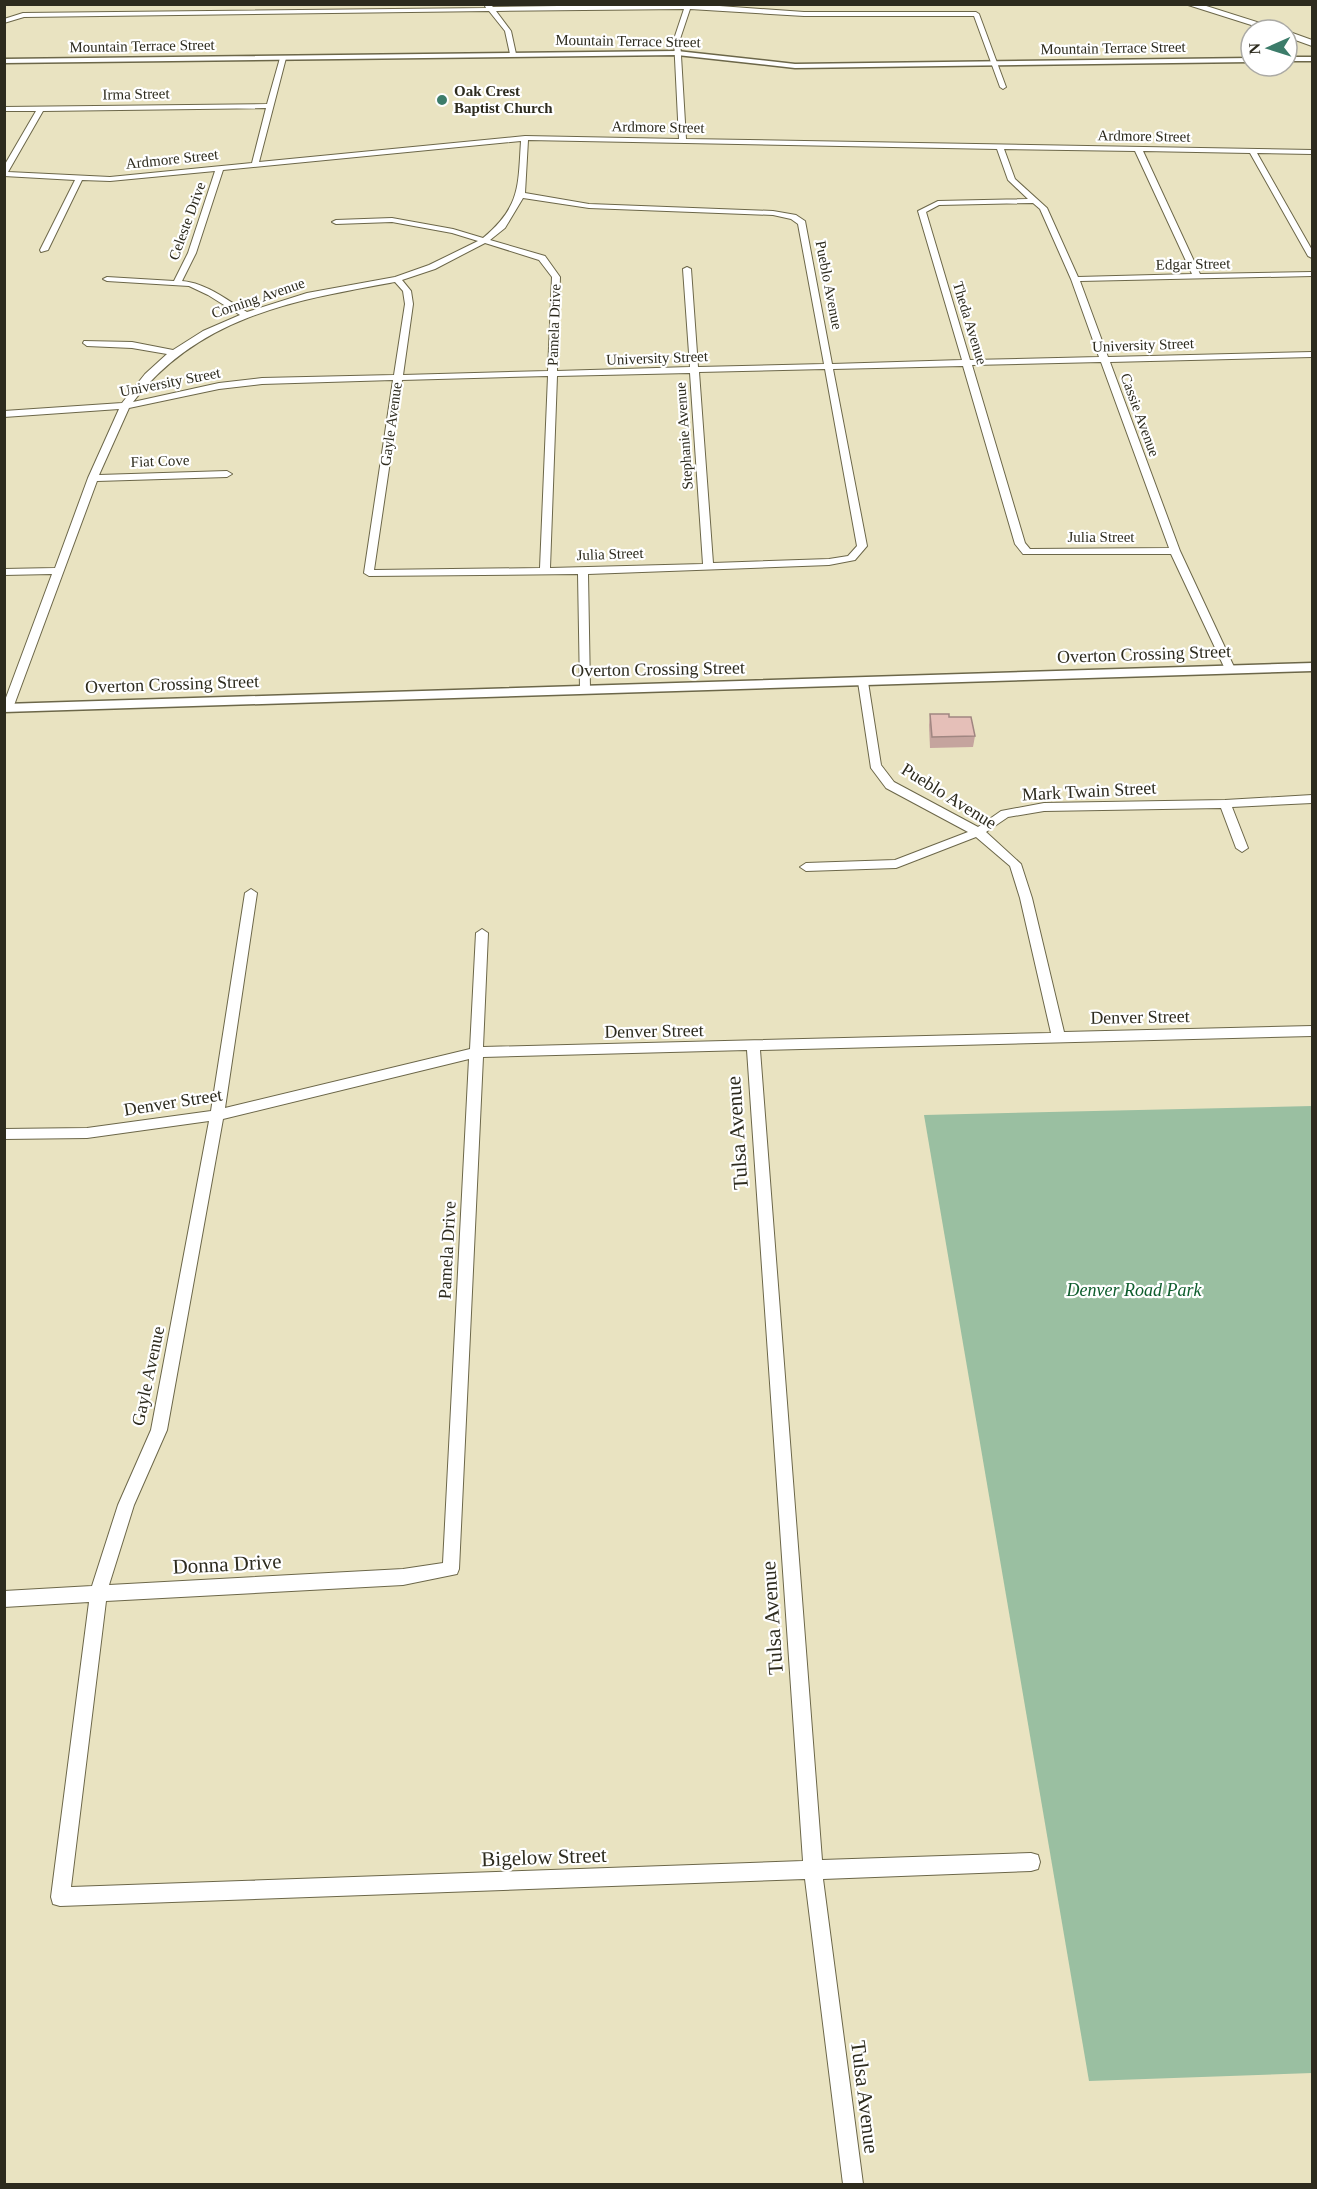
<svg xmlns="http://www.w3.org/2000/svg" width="1317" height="2189" viewBox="0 0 1317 2189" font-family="'Times New Roman',serif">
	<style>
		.green { fill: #9abfa1 }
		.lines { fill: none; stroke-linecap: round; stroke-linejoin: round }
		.minor-casing { stroke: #6c6749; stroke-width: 2 }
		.tertiary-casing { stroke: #6c6749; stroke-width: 3 }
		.secondary-casing { stroke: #6c6749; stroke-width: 2 }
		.minor { fill: #fff; fill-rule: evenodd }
		.tertiary { fill: #fff; fill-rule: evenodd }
		.secondary { fill: #fff; fill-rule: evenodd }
		.wall { fill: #c5a49e }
		.building { fill: #e5bfb8; stroke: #a08681; stroke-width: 1.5 }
		.poi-dot { fill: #3c7c6a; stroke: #fff; stroke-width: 2 }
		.labels { text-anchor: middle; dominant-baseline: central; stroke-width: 4.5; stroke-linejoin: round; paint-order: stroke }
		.far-street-label { font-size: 15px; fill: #2d2b1e; stroke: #fff }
		.far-poi-label { font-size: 15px; font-weight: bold; fill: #2d2b1e; stroke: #fff; text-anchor: start }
		.street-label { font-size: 18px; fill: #2d2b1e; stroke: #fff }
		.park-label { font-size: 18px; font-style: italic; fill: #0e5d2d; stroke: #fff }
		.near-street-label { font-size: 21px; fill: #2d2b1e; stroke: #fff }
	</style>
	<rect width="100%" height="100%" fill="#e9e3c1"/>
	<polygon class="green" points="1312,1106 1312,2073 1089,2081 924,1115"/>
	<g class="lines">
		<g class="minor-casing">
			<g id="minor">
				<path d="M484,4H490L493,7L692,4L804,12H976L979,14L1006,87L1003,89L1000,87L974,16H804L690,9L680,39L686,139L1312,150V154L1257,153L1312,250V258L1308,256L1250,153L1143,151L1200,274L1312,272V276L1080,281L1108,357L1312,352V357L1110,362L1180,551L1235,669L1234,671L1230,672L1225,669L1171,554H1023L1015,544L963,366L833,369L867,546L855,560L829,565L588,574L590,689L585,692L580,689L578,574L369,576L364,573L393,380L262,384L219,389L129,408L99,475L227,471L232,474L227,477L97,481L13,708L12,710H4V703L52,574L4,575V569L55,568L88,478L119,409L4,417V411L122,403L145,374L167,354L132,348L87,346L83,343L84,341L132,342L173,350L203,331L240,315L208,295L189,286L107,281L103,279L107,277L174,281L188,253L215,171L110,181L82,180L48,250L41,252L40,250L75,180L4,176V166L36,111H4V107L267,104L280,58L283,56L286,58L259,162L525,136L679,139L674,39L684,9L496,11L511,31L516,54L513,56L510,54L505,31L489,11L24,17L4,23V19L23,13L486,8ZM266,108L252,163L110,177L8,172L43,111ZM528,140L997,149L1008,180L1028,199L938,201L918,211L962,360L832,364L805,221L796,215L773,211L589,204L525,193ZM521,141C518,186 521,206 483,238L453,229L392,218L336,220L332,222L336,224L392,222L452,233L478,241L429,265L395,277L307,293L247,312C227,300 206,283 182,281L196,253L223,170ZM1004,149L1135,151L1192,274L1078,277L1047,208L1015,179ZM523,198L589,208L773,215L791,219L798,224L824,364L698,367L691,269L687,267L683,269L690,367L557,371L560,277L545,256L490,240L505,228ZM1033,203L1040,209L1071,279L1099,357L970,360L926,212L939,205ZM485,243L539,260L552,277L548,371L403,375L413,304L411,291L402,280L435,269ZM395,282L403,291L405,304L394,375L262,378L219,383L133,402C199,316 295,300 395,282ZM1101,362L1169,548L1030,549L1025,543L972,365ZM825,369L857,546L848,556L829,559L713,563L699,372ZM690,373L703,564L550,568L557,376ZM548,376L540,568L374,570L402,380Z"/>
				<path d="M863,679L868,682L881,765L894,782L978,827L1001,811L1044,803L1225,800L1312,795V803L1232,807L1248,848L1242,852L1236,848L1221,808L1044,811L1008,817L986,832L1021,864L1032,898L1064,1032L1312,1026V1036L760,1050L822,1860L1031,1853L1038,1855L1040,1862L1038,1869L1031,1871L823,1879L863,2184H843L805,1879L60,1906L53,1904L51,1897L89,1602L4,1607V1591L92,1586L118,1505L151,1430L209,1121L87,1138L4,1139V1129L87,1128L211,1111L245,893L251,889L257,893L225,1108L470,1049L476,933L482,929L488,933L483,1047L1051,1033L1020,898L1010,866L976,837L896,868L806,871L800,867L806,863L895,860L968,832L886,788L871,768L858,682ZM747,1050L803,1861L71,1887L106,1601L403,1585L457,1574L459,1569L483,1057ZM469,1059L443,1563L403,1569L109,1585L134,1505L167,1430L223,1119Z"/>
			</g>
		</g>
		<g class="tertiary-casing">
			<g id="tertiary">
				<polygon points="677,51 795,64 1251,58 1251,62 795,68 677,55 4,63 4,59"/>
				<rect x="1287" y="57" width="25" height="4"/>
				<polygon points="1312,663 1312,671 4,712 4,704"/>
			</g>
		</g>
		<g class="secondary-casing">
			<g id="secondary">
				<polygon points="1185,4 1200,4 1282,30 1267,30"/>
				<polygon points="1287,31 1312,40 1312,46 1287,37"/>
			</g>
		</g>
		<use href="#minor" class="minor"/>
		<use href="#tertiary" class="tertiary"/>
		<use href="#secondary" class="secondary"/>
	</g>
	<polygon class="wall" points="930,714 949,717 975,736 973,747 930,748 929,725"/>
	<polygon class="building" points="930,714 949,714 949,717 971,717 975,736 932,737"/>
	<circle class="poi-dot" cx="442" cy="100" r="6"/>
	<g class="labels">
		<g class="far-street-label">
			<text transform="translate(628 41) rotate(1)">Mountain Terrace Street</text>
			<text transform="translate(142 46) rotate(-1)">Mountain Terrace Street</text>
			<text transform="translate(1113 48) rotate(-1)">Mountain Terrace Street</text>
			<text transform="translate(136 94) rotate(-1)">Irma Street</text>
			<text transform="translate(658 127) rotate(1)">Ardmore Street</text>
			<text transform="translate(1144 136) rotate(1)">Ardmore Street</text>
			<text transform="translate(172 159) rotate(-6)">Ardmore Street</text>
			<text transform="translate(187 221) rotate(-70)">Celeste Drive</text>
			<text transform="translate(1193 264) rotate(-1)">Edgar Street</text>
			<text transform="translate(829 285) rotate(79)">Pueblo Avenue</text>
			<text transform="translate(258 298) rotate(-19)">Corning Avenue</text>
			<text transform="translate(970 323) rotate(73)">Theda Avenue</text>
			<text transform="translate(554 325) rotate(-88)">Pamela Drive</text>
			<text transform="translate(1143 345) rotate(-2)">University Street</text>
			<text transform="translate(657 358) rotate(-2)">University Street</text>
			<text transform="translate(170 382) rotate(-11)">University Street</text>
			<text transform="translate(1140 415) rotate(70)">Cassie Avenue</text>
			<text transform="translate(391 424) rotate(-82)">Gayle Avenue</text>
			<text transform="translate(684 436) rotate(-94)">Stephanie Avenue</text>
			<text transform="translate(160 461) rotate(-2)">Fiat Cove</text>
			<text x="1101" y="537">Julia Street</text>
			<text transform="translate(610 554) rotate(-2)">Julia Street</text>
		</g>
		<g class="far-poi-label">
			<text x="454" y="91">Oak Crest<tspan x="454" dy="17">Baptist Church</tspan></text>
		</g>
		<g class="street-label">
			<text transform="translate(1144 654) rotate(-2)">Overton Crossing Street</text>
			<text transform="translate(658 669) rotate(-1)">Overton Crossing Street</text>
			<text transform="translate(172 684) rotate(-2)">Overton Crossing Street</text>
			<text transform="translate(1089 791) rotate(-3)">Mark Twain Street</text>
			<text transform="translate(949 796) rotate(32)">Pueblo Avenue</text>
			<text transform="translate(1140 1017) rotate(-1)">Denver Street</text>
			<text transform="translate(654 1031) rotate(-1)">Denver Street</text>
			<text transform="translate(173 1102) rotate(-9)">Denver Street</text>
			<text transform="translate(447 1250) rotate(-87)">Pamela Drive</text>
			<text transform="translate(148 1376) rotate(-78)">Gayle Avenue</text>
		</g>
		<g class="park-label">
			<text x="1134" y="1290">Denver Road Park</text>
		</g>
		<g class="near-street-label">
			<text transform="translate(737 1133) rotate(-94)">Tulsa Avenue</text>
			<text transform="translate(227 1564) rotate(-3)">Donna Drive</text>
			<text transform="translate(772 1618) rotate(-94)">Tulsa Avenue</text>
			<text transform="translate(544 1857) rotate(-2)">Bigelow Street</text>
			<text transform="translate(865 2097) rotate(83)">Tulsa Avenue</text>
		</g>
	</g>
	<rect width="1317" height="2189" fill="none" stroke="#2d2b1e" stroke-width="12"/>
	<g transform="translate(1269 48) rotate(267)"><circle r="28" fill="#ffffff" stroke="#abaaa5" stroke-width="1.5"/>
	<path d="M0-4.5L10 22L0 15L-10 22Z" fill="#3c7c6a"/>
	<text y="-9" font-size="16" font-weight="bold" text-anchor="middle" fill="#2d2b1e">N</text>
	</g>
</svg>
